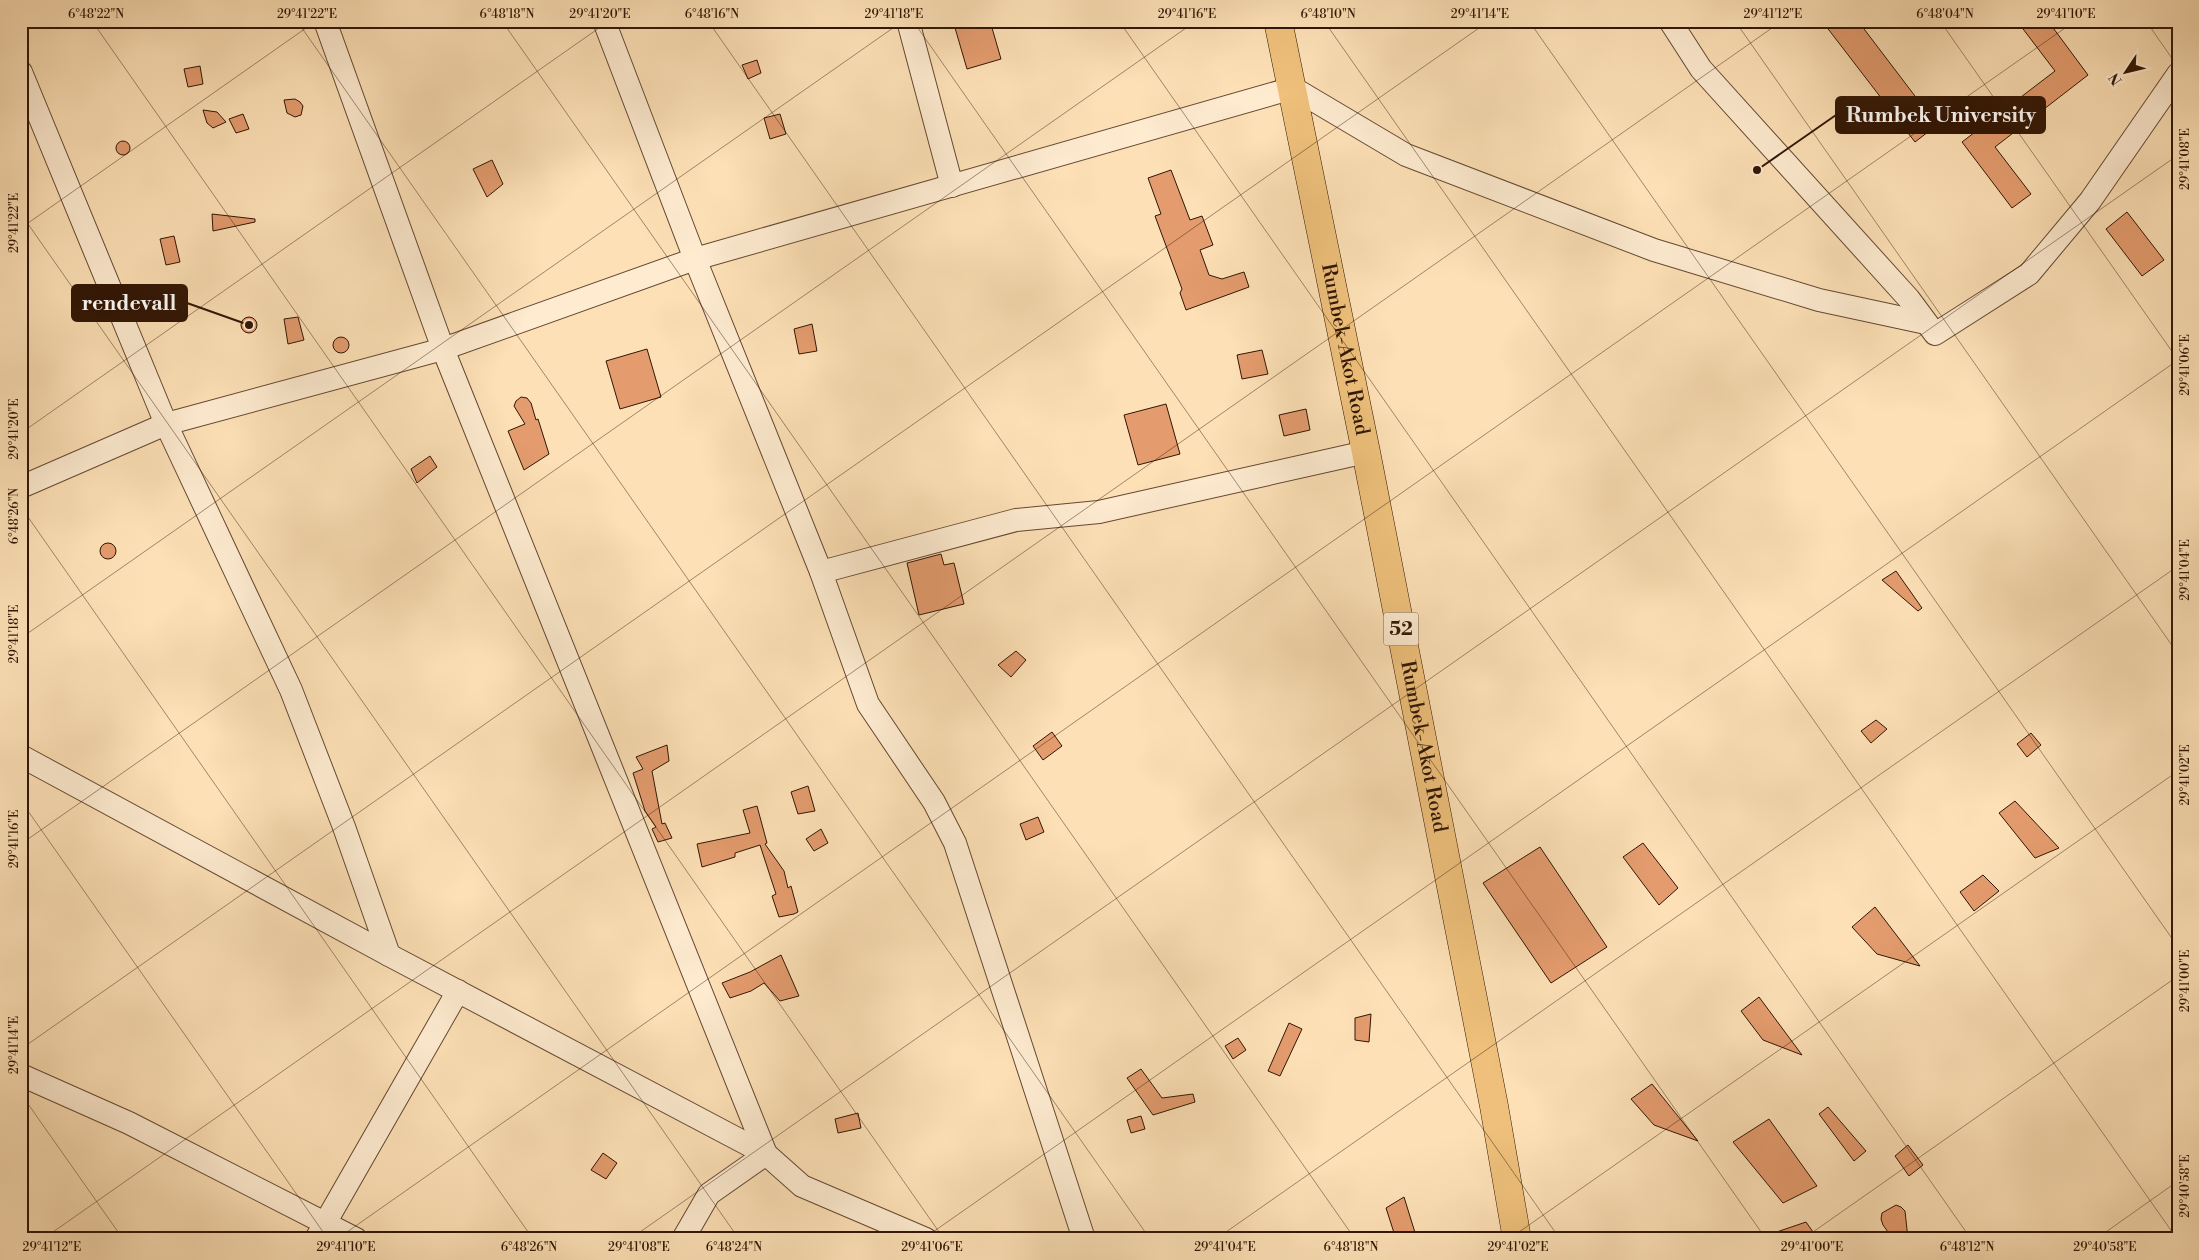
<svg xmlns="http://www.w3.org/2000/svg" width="2199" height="1260" viewBox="0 0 2199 1260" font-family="'Libre Bodoni',serif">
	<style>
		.building { fill: #e49c6e; stroke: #311605 }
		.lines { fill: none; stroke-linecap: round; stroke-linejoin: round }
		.minor-casing { stroke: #644831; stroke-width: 24 }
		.major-casing { stroke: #311605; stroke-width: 29 }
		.minor { stroke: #feebd0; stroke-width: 22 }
		.major { stroke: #eec07b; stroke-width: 28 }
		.ticks { fill: none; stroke: #311605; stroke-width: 1; stroke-opacity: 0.45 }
		.labels { text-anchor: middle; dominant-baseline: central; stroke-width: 5; stroke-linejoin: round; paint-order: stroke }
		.shield { fill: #feebd0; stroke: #6e5642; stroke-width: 1 }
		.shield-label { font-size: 19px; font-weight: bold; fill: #311605 }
		.street-label { font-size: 20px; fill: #311605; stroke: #feebd0 }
		.leader { fill: none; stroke: #311605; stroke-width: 2 }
		.callout-dot { fill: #311605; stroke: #feebd0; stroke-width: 2 }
		.callout { fill: #311605; stroke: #311605; stroke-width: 2 }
		.callout-label { font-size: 21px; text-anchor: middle; font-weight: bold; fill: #fff }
		.neatline { fill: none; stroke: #311605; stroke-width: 2 }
		.ticks-label { font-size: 12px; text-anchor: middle; fill: #311605 }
	</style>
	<rect width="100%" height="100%" fill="#fde0b6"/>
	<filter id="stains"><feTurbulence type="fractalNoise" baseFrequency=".004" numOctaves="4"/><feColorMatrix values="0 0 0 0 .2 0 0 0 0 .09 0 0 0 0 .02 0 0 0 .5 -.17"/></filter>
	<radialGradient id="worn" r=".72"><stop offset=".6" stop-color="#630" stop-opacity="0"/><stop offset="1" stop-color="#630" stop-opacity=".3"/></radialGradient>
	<g class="building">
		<polygon points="953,21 990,21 1001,59 967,69"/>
		<polygon points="1822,21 1858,21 1937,125 1915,142"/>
		<polygon points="2017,21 2048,21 2088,75 1995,147 2031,194 2012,208 1962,142 2055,71"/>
		<polygon points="757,60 761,73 748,79 742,65"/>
		<polygon points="200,66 203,84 188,87 184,69"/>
		<polygon points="295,99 300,102 303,106 301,115 295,117 287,113 284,100"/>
		<polygon points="203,110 217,112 226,122 213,128 207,123"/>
		<polygon points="243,114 249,129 236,133 229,119"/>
		<polygon points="780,114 786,134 770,139 764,118"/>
		<circle cx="123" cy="148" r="7"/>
		<polygon points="492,160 503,184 487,197 473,169"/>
		<polygon points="1171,170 1190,220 1202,216 1213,245 1200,250 1209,275 1222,279 1244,272 1249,287 1186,310 1180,293 1182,289 1155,216 1161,214 1148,178"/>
		<polygon points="2127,212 2164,260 2142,276 2106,229"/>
		<polygon points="212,214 255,219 255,222 213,231"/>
		<polygon points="174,236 180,262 166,265 160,239"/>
		<polygon points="298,317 304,340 288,344 284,319"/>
		<circle cx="249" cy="325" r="8"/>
		<polygon points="812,324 817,351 799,354 794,329"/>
		<circle cx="341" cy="345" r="8"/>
		<polygon points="647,349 661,397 620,409 606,361"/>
		<polygon points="1262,350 1268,374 1242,379 1237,355"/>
		<polygon points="521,397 527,398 531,403 536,420 538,419 549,454 524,470 508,431 525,424 514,406 516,401"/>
		<polygon points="1166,404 1180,454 1138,465 1124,415"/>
		<polygon points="1306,409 1310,430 1284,436 1279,415"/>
		<polygon points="430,456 437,467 417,483 411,469"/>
		<circle cx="108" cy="551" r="8"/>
		<polygon points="941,554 944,565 954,563 964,604 919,615 907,563"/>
		<polygon points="1896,571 1922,608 1918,611 1882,580"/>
		<polygon points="1016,651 1026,660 1011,677 998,665"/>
		<polygon points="1876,720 1887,729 1871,743 1861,731"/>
		<polygon points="1052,732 1062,746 1043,760 1033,746"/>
		<polygon points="2031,733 2041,745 2027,757 2017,744"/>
		<polygon points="667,745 669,761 652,771 662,824 665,823 672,838 658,842 652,829 656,827 645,811 633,773 643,769 636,757"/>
		<polygon points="808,786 815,811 798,814 791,792"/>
		<polygon points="2015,801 2059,848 2035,858 1999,813"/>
		<polygon points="757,806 767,843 765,844 784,871 788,888 791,886 798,912 794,914 779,917 772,896 776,894 760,845 735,853 735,857 702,867 697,844 750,833 743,810"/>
		<polygon points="1038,817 1044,832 1026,840 1020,824"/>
		<polygon points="821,829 828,843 814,851 806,839"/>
		<polygon points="1643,843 1678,888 1659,905 1623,857"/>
		<polygon points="1540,847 1607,947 1551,983 1483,883"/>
		<polygon points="1983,875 1999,891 1974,911 1960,892"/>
		<polygon points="1875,907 1920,966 1877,954 1852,927"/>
		<polygon points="781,955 799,996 780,1001 764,983 751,991 730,998 722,983 750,972"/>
		<polygon points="1759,997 1802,1055 1763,1040 1741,1011"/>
		<polygon points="1371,1014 1369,1042 1355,1040 1355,1018"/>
		<polygon points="1289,1023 1302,1029 1280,1076 1268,1071"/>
		<polygon points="1238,1038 1246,1050 1233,1059 1225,1046"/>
		<polygon points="1141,1069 1162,1098 1193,1094 1195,1102 1153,1115 1127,1078"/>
		<polygon points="1652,1084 1698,1141 1654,1125 1631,1099"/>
		<polygon points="1828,1107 1866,1151 1854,1161 1819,1114"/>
		<polygon points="858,1113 861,1128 838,1133 835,1119"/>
		<polygon points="1141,1116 1145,1129 1131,1133 1127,1120"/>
		<polygon points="1769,1119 1817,1186 1783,1203 1733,1142"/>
		<polygon points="1908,1145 1923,1165 1909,1176 1895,1156"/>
		<polygon points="603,1153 617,1163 606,1179 591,1170"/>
		<polygon points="1404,1197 1417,1239 1396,1239 1386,1208"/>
		<polygon points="1896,1205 1901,1207 1905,1211 1908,1239 1893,1239 1883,1225 1881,1219 1882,1213"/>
		<polygon points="1806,1222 1818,1239 1765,1239 1765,1236"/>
	</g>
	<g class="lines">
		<g class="minor-casing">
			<g id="minor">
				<polyline points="325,21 443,349 766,1154 709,1194 683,1239"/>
				<polyline points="604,21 695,259 821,572 868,704 934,802 955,843 1084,1239"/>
				<polyline points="908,21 952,186"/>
				<polyline points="1670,21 1701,69 1909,299 1935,334 2029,274 2090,201 2178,74"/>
				<polyline points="21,72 166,424 291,690 344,827 389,955"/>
				<polyline points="21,487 166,424 443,349 695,259 1293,88 1406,155 1654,250 1819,300 1926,323"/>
				<polyline points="821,572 1016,520 1099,512 1366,452"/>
				<polyline points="21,756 389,955 766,1154 802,1186 926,1239"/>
				<polyline points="21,1075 129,1123 356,1239"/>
				<polyline points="316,1239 458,991"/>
			</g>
		</g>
		<g class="major-casing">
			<g id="major">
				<path id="s1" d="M1278,21L1366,452L1494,1106L1517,1239"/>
			</g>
		</g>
		<use href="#minor" class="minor"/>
		<use href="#major" class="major"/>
	</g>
	<path class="ticks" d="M92,21L944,1239M297,21L1150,1239M502,21L1355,1239M708,21L1560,1239M913,21L1766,1239M1119,21L1971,1239M1324,21L2177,1239M1529,21L2178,947M1735,21L2178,654M1940,21L2178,360M2146,21L2178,67M21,22L23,21M21,214L739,1239M21,228L316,21M21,433L609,21M21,507L533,1239M21,638L903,21M21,801L328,1239M21,844L1196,21M21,1049L1489,21M21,1094L123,1239M43,1239L1782,21M337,1239L2075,21M630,1239L2178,155M923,1239L2178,360M1216,1239L2178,566M1509,1239L2178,771M1803,1239L2178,976M2096,1239L2178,1181"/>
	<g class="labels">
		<rect class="shield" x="1383.5" y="612.5" width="35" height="33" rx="4"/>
		<g class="shield-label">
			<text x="1401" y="629">52</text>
		</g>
		<g class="street-label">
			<text stroke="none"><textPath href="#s1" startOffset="335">Rumbek-Akot Road</textPath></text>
			<text stroke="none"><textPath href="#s1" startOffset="740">Rumbek-Akot Road</textPath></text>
		</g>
	</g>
	<path class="leader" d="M1757 170L1836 115M249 325L187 303"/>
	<g class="callout-dot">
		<circle cx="1757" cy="170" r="5"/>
		<circle cx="249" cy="325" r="5"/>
	</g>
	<g class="callout">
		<rect x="1836" y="97" width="209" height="36" rx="5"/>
		<rect x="72" y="285" width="115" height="36" rx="5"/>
	</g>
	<g class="callout-label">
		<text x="1941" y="122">Rumbek University</text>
		<text x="129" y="310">rendevall</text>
	</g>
	<rect width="2199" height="1260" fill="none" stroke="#fde0b6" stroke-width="55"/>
	<g transform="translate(2126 72) rotate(235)" stroke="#feebd0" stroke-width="4" paint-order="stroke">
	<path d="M0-4L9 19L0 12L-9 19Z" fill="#311605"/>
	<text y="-8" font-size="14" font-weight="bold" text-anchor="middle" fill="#311605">N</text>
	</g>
	<rect x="28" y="28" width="2144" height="1204" class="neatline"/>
	<g class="ticks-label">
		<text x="96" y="18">6°48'22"N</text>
		<text x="307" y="18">29°41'22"E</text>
		<text x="507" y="18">6°48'18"N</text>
		<text x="600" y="18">29°41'20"E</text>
		<text x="712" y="18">6°48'16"N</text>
		<text x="894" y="18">29°41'18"E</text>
		<text x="1187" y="18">29°41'16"E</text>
		<text x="1328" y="18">6°48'10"N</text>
		<text x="1480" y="18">29°41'14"E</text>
		<text x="1773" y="18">29°41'12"E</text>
		<text x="1945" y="18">6°48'04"N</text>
		<text x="2066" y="18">29°41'10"E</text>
		<text transform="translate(2185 159) rotate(-90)" y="4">29°41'08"E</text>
		<text transform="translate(14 223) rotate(-90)" y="4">29°41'22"E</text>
		<text transform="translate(2185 365) rotate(-90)" y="4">29°41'06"E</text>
		<text transform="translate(14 429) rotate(-90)" y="4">29°41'20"E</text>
		<text transform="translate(14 516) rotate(-90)" y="4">6°48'26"N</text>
		<text transform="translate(2185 570) rotate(-90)" y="4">29°41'04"E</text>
		<text transform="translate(14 634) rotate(-90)" y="4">29°41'18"E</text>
		<text transform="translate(2185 775) rotate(-90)" y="4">29°41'02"E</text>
		<text transform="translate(14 839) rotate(-90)" y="4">29°41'16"E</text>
		<text transform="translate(2185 981) rotate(-90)" y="4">29°41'00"E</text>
		<text transform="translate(14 1045) rotate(-90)" y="4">29°41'14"E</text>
		<text transform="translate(2185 1186) rotate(-90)" y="4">29°40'58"E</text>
		<text x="52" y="1251">29°41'12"E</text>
		<text x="346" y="1251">29°41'10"E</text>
		<text x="529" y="1251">6°48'26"N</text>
		<text x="639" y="1251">29°41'08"E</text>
		<text x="734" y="1251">6°48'24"N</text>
		<text x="932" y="1251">29°41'06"E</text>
		<text x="1225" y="1251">29°41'04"E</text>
		<text x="1351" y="1251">6°48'18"N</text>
		<text x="1518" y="1251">29°41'02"E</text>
		<text x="1812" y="1251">29°41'00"E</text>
		<text x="1967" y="1251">6°48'12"N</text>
		<text x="2105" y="1251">29°40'58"E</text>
	</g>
	<rect width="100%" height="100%" filter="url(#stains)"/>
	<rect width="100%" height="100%" fill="url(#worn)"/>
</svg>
